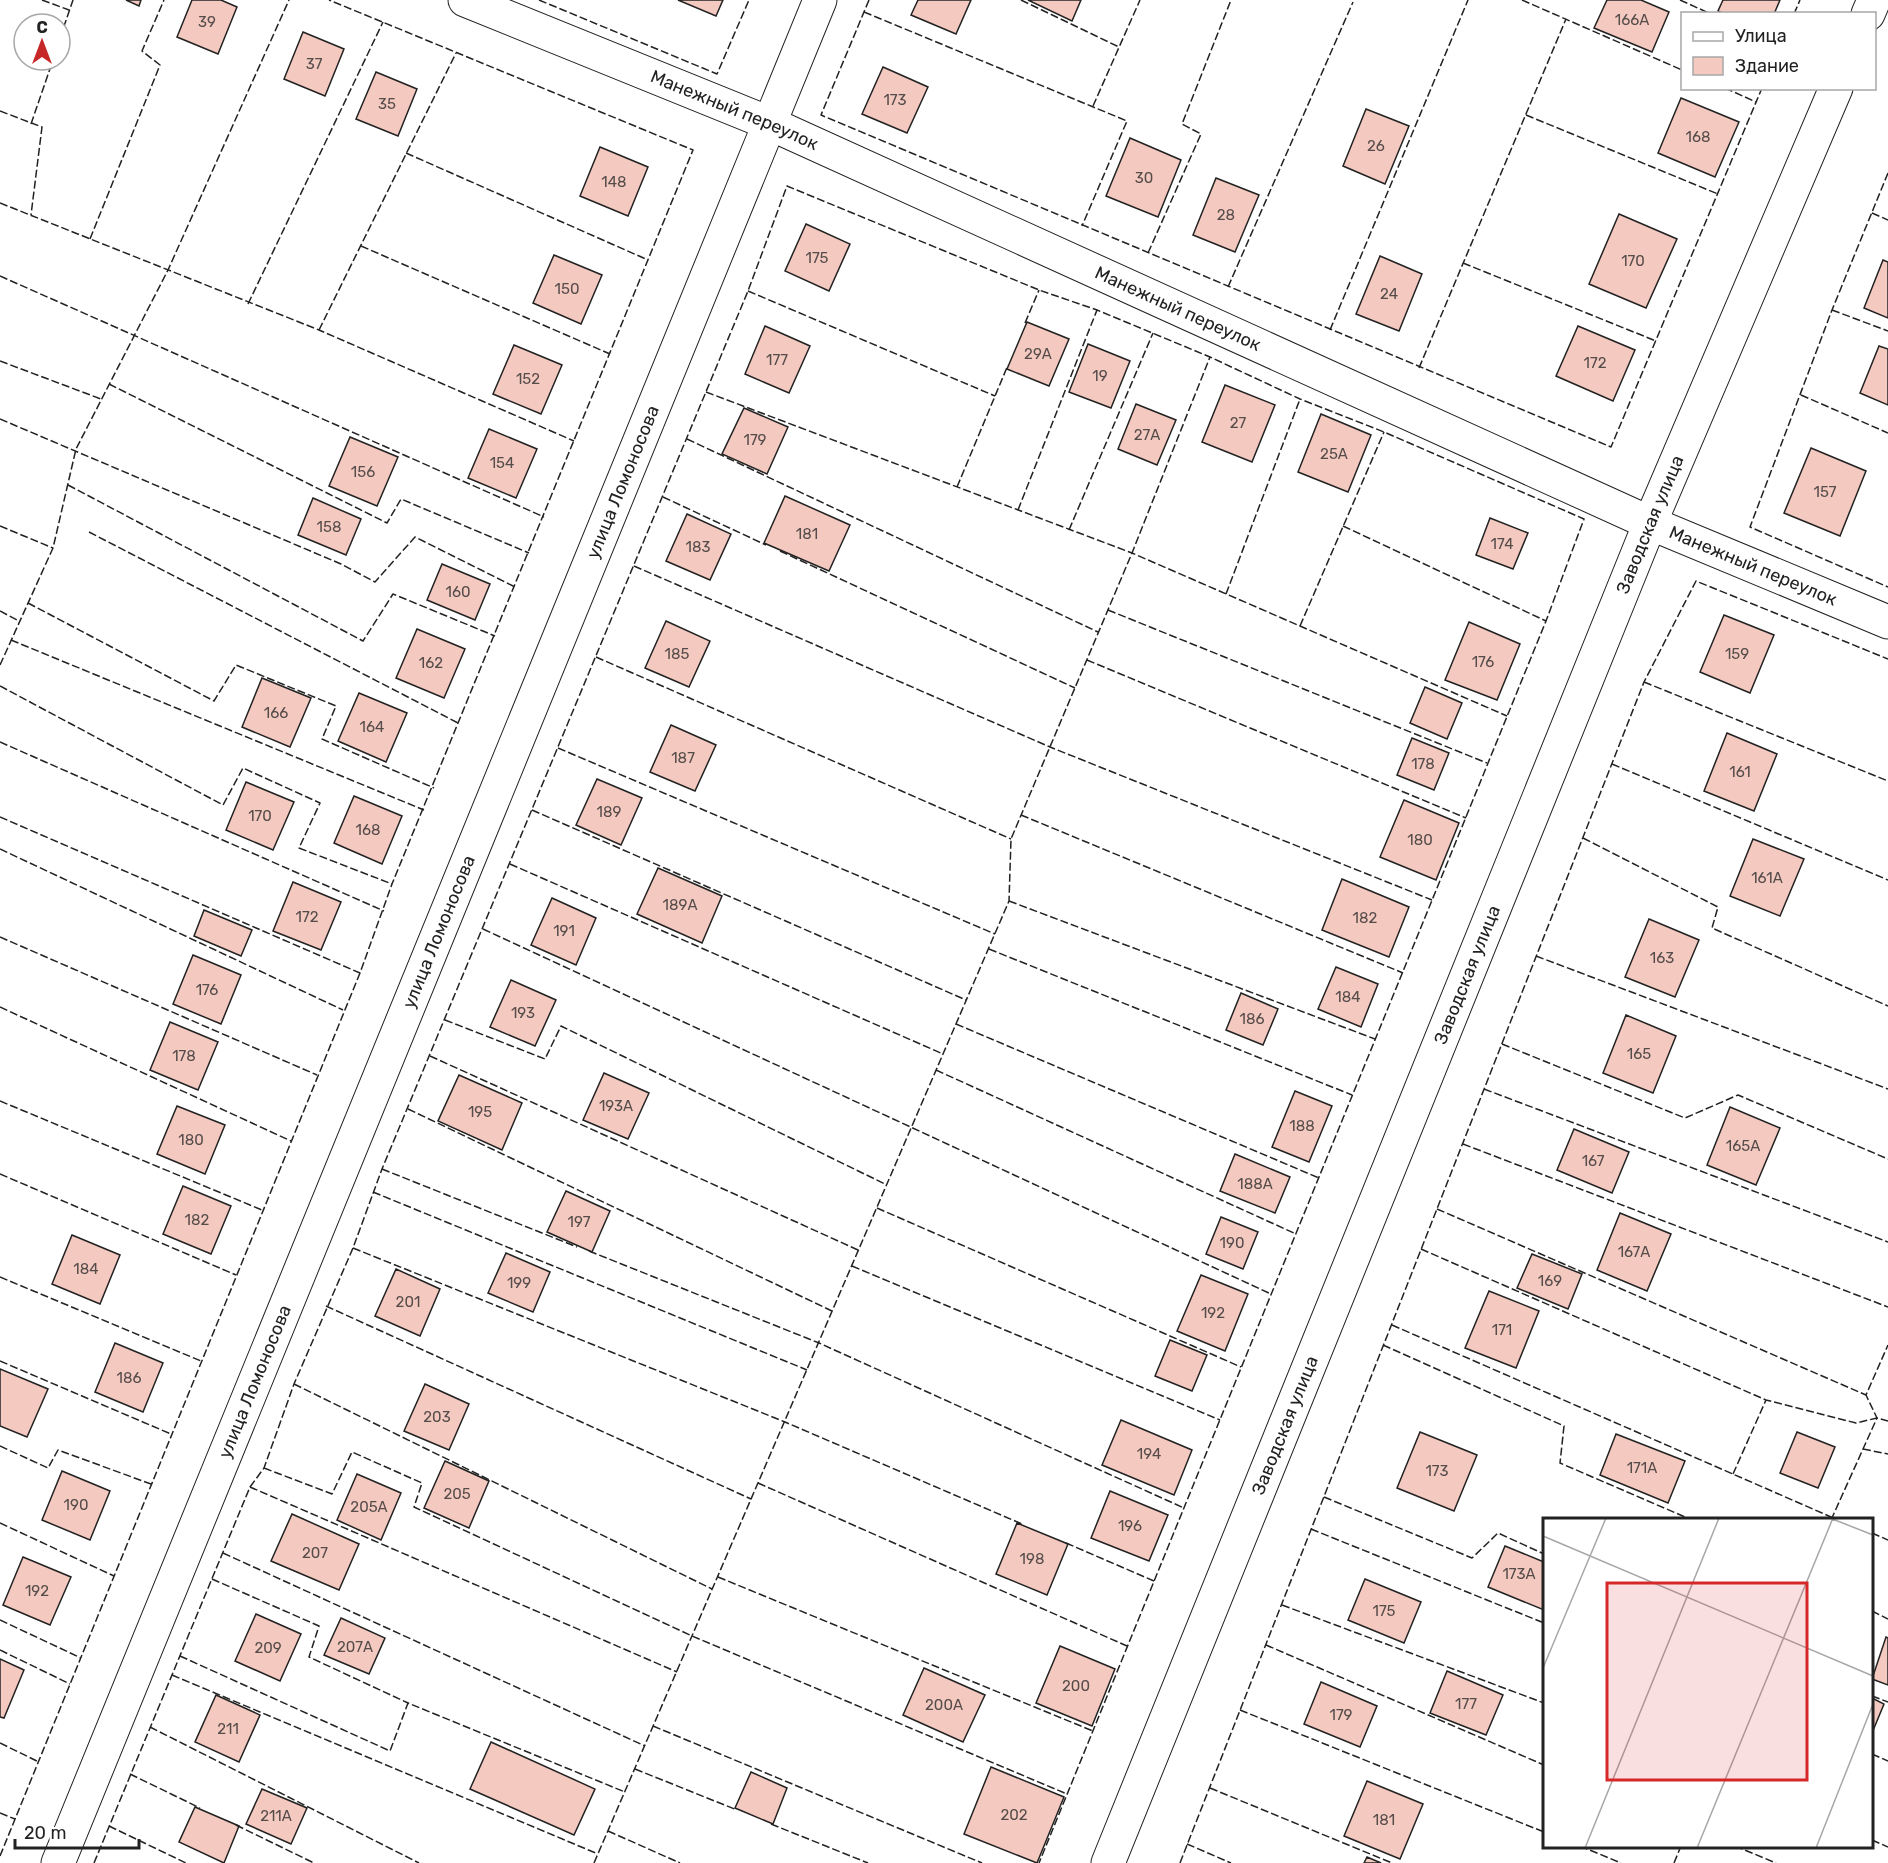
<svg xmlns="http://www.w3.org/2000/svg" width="1888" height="1863" viewBox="0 0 1888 1863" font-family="Rubik,sans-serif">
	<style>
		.building { fill: #f3c9c0; stroke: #222; stroke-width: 1.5 }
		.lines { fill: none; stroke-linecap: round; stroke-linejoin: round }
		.street-casing { stroke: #222; stroke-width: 35 }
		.secondary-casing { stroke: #222; stroke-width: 35 }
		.street { stroke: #fff; stroke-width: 33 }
		.secondary { stroke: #fff; stroke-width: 33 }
		.fence { stroke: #222; stroke-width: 1.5; stroke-dasharray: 8 3; stroke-linecap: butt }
		.labels { text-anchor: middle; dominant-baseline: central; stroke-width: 4.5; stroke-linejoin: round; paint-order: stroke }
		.number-label { font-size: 15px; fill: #564c4a }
		.street-label { font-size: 18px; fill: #222; stroke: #fff }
		.inset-road { fill: none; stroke: #a7a7a7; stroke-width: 1.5 }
		.view { fill: #d62828; fill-opacity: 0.15; stroke: #d62828; stroke-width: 3 }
		.inset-edge { fill: none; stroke: #222; stroke-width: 3 }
	</style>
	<rect width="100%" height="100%" fill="#fff"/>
	<g class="building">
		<polygon points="126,0 141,0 139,6"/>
		<polygon points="192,0 221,0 237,7 218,54 177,37"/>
		<polygon points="678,0 723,0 716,16"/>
		<polygon points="918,0 971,0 956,34 911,15"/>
		<polygon points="1028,0 1081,0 1072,21"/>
		<polygon points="1607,0 1641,0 1669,12 1652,52 1594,28"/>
		<polygon points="1723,0 1780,0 1774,14 1724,14 1718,11"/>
		<polygon points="303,32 344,49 325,96 284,79"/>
		<polygon points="883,67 928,87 907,133 862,114"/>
		<polygon points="376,72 417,89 398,136 356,119"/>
		<polygon points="1681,98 1739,122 1715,177 1658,153"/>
		<polygon points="1366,109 1409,126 1385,184 1343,166"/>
		<polygon points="1130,138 1181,160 1158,217 1106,196"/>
		<polygon points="600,147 648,167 628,216 580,196"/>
		<polygon points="1216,178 1259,195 1235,252 1193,235"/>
		<polygon points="1619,214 1677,239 1646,308 1589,284"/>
		<polygon points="806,224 850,244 829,291 785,271"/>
		<polygon points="554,255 602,275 581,324 533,303"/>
		<polygon points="1380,256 1422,274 1399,331 1356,314"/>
		<polygon points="1883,260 1888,262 1888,318 1864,308"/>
		<polygon points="1027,322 1069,339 1049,386 1007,369"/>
		<polygon points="765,326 810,346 789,393 745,374"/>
		<polygon points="1578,326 1635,350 1613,401 1556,376"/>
		<polygon points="1088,344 1130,361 1111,408 1069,392"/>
		<polygon points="514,345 562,365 541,414 493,394"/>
		<polygon points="1879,346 1888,349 1888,405 1860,393"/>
		<polygon points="1225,385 1275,405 1252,462 1202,442"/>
		<polygon points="1136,404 1176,420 1157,465 1118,449"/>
		<polygon points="744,408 788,427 767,474 722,454"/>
		<polygon points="1321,414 1371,435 1348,492 1298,472"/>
		<polygon points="489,429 537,449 516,498 468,478"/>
		<polygon points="350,437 398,457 377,506 329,486"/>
		<polygon points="1811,448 1866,471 1840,536 1784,513"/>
		<polygon points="785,496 850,525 829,571 764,543"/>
		<polygon points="313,498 361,519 346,555 298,535"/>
		<polygon points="687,514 731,534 710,580 666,561"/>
		<polygon points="1490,518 1528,533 1513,569 1476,555"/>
		<polygon points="442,564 490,584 475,620 427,600"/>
		<polygon points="1724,615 1774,635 1750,693 1700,672"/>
		<polygon points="666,621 710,641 689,687 645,668"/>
		<polygon points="1469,622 1520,644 1497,700 1445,680"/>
		<polygon points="417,629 465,649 444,698 396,678"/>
		<polygon points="262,678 311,698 290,747 242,727"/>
		<polygon points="1425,687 1462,703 1447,739 1410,723"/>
		<polygon points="359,693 407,713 386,762 338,741"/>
		<polygon points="671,725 716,745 695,791 650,772"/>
		<polygon points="1727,733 1777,754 1754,811 1704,791"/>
		<polygon points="1412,738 1449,753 1434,790 1397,775"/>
		<polygon points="597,779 642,798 621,845 576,825"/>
		<polygon points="246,782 294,802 273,850 226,830"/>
		<polygon points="354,796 402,816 382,864 334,843"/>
		<polygon points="1404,800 1459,823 1436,880 1380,857"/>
		<polygon points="1753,839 1804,859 1780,916 1730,896"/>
		<polygon points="658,868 722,896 702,943 637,914"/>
		<polygon points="1342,879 1409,907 1389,957 1322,930"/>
		<polygon points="293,882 341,902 321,950 273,931"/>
		<polygon points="552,898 596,918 576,965 531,945"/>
		<polygon points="204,910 252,930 241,956 194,936"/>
		<polygon points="1649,919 1699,940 1675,997 1625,977"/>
		<polygon points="193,955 241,975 221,1024 173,1004"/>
		<polygon points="1336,967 1378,984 1361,1027 1318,1009"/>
		<polygon points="511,980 556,1000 535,1046 490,1027"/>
		<polygon points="1241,993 1278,1009 1263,1045 1226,1030"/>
		<polygon points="1626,1015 1676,1036 1653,1093 1603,1073"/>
		<polygon points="170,1022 218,1042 198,1090 150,1070"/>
		<polygon points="604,1073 649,1093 628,1139 583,1120"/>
		<polygon points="459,1075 522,1103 502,1150 438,1121"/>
		<polygon points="1295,1091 1332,1106 1309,1162 1272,1147"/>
		<polygon points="177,1106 225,1125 205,1174 157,1154"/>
		<polygon points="1730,1107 1780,1128 1756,1185 1707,1165"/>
		<polygon points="1574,1129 1629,1152 1612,1193 1557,1170"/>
		<polygon points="1235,1154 1290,1177 1275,1213 1220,1191"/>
		<polygon points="183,1186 231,1206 211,1254 163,1234"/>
		<polygon points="566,1191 610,1211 592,1252 547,1232"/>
		<polygon points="1620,1213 1671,1234 1647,1291 1597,1270"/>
		<polygon points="1221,1217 1258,1232 1243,1269 1206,1254"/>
		<polygon points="72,1235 120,1255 100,1304 52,1284"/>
		<polygon points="506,1253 550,1272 533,1312 488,1293"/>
		<polygon points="1532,1254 1582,1274 1568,1309 1517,1288"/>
		<polygon points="396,1269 440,1289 420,1336 375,1316"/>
		<polygon points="1201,1275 1248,1294 1225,1351 1177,1331"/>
		<polygon points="1489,1291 1539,1311 1516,1368 1465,1348"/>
		<polygon points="1170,1340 1207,1355 1192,1391 1155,1376"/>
		<polygon points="115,1343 163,1363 143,1412 95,1392"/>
		<polygon points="0,1369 48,1389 27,1437 0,1426"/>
		<polygon points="425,1384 469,1404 449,1450 404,1431"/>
		<polygon points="1121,1420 1192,1450 1174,1495 1102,1465"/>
		<polygon points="1420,1432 1477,1455 1454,1511 1397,1488"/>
		<polygon points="1797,1432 1835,1447 1818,1488 1780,1473"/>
		<polygon points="1616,1434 1685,1461 1668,1503 1600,1475"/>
		<polygon points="445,1461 489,1481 469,1528 424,1508"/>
		<polygon points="62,1471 110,1491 90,1540 42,1520"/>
		<polygon points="357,1474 401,1493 381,1540 337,1520"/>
		<polygon points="1110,1491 1168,1515 1149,1561 1091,1538"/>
		<polygon points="292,1514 359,1544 339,1590 271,1561"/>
		<polygon points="1017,1523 1068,1544 1047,1595 996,1574"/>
		<polygon points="1505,1546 1544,1562 1544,1610 1488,1587"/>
		<polygon points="23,1557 71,1577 50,1625 3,1605"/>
		<polygon points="1365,1579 1421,1602 1404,1643 1348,1620"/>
		<polygon points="256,1614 301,1634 280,1681 235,1661"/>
		<polygon points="341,1618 385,1638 369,1674 324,1655"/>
		<polygon points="1886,1637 1888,1638 1888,1685 1872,1679"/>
		<polygon points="1060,1646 1115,1669 1092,1726 1036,1703"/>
		<polygon points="0,1659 24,1670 4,1718 0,1717"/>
		<polygon points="924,1668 985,1695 963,1742 903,1715"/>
		<polygon points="1447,1671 1503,1695 1486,1735 1430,1713"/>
		<polygon points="1321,1682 1377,1706 1360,1747 1304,1724"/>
		<polygon points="216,1695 260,1715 239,1762 195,1742"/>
		<polygon points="1872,1698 1884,1704 1872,1733"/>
		<polygon points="491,1742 595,1789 574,1835 470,1789"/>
		<polygon points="991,1767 1064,1797 1037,1863 964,1834"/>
		<polygon points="751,1772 787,1788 773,1824 735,1808"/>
		<polygon points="1367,1781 1423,1804 1400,1859 1344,1836"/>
		<polygon points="262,1789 307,1808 291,1844 246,1824"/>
		<polygon points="195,1807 239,1826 224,1863 179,1842"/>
		<polygon points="1367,1857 1381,1863 1364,1863"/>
	</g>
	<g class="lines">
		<g class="street-casing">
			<g id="street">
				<path id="s1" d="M465,0L771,124L1650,523L1888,622"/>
				<path id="s2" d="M58,1863L820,0"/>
			</g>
		</g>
		<g class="secondary-casing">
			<g id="secondary">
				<polyline points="1868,14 1874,0"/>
				<path id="s3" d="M1108,1863L1650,523L1836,88"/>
			</g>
		</g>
		<use href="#street" class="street"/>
		<use href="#secondary" class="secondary"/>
		<g class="fence">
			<polyline points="42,0 69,10"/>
			<polyline points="539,0 717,74 749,0"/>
			<polyline points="869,0 821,115 1611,447 1762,88"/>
			<polyline points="1021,0 1119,47"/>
			<polyline points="1522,0 1682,70"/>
			<polyline points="1680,0 1711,14"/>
			<polyline points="864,12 1127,121 1082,226"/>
			<polyline points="1794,14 1800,0"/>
			<polyline points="60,38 73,0"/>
			<polyline points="1725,88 1756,102"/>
			<polyline points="1093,106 1140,0"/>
			<polyline points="0,111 42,127 31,215"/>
			<polyline points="1526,115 1718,194"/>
			<polyline points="31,124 53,60"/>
			<polyline points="406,153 648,260"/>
			<polyline points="1888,173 1832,310 1750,527 1888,587"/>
			<polyline points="0,203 319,330 574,441"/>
			<polyline points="1872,213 1888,220"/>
			<polyline points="90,239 160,65 142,51 164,0"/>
			<polyline points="361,246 610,354"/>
			<polyline points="1148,253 1201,134 1182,124 1231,0"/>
			<polyline points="1463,263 1656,341"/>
			<polyline points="0,276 544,517"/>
			<polyline points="1228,287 1353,2"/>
			<polyline points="748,291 995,396"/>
			<polyline points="248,304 383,22"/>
			<polyline points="1832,310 1888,331"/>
			<polyline points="1025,323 1039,290"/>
			<polyline points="319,330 456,53"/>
			<polyline points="1330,330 1468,0"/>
			<polyline points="0,361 101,399"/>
			<polyline points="1419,368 1566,19"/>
			<polyline points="109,384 387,523 401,499 529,553"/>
			<polyline points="706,392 1132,553 1507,716"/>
			<polyline points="1801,395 1888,433"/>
			<polyline points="0,419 341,564 375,582 415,537 515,587"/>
			<polyline points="687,439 1098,632"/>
			<polyline points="68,485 363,641 393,594 495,636"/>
			<polyline points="957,487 1008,365"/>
			<polyline points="663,497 766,545"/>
			<polyline points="1018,510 1097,310"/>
			<polyline points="0,526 53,548"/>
			<polyline points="1343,526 1546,621"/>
			<polyline points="1069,530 1153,333"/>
			<polyline points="89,532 460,724"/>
			<polyline points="780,551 1075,688"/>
			<polyline points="634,566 1050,747 1432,900"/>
			<polyline points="1226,594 1300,399"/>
			<polyline points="28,603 214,701 236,665 336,706 322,739 434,788"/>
			<polyline points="1108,610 1487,763"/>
			<polyline points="0,611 19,621"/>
			<polyline points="1300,626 1384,432"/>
			<polyline points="11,640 424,810"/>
			<polyline points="596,657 1011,839"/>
			<polyline points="1087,660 1466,818"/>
			<polyline points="0,665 53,548 76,449 168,270 289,0"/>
			<polyline points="1644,682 1888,781"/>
			<polyline points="0,686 223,805 243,768 320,803 299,848 392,884"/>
			<polyline points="0,742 384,911"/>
			<polyline points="558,748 995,934"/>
			<polyline points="1612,764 1888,880"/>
			<polyline points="532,810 966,1000"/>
			<polyline points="1021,815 1403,973"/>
			<polyline points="0,817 360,973"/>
			<polyline points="1583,838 1718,907 1712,928 1888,1006"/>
			<polyline points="0,849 343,1010"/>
			<polyline points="510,864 943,1054"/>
			<polyline points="1009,901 1375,1039"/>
			<polyline points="483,929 1271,1294"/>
			<polyline points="0,937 317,1075"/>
			<polyline points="989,949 1352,1095"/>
			<polyline points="1536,956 1888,1089"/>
			<polyline points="0,1007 291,1141"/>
			<polyline points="445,1020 545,1059 561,1026 887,1185"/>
			<polyline points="956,1024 1319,1178"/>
			<polyline points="1502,1044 1685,1118 1738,1095 1888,1159"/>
			<polyline points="430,1056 858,1250"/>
			<polyline points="936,1070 1296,1234"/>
			<polyline points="1484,1089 1888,1242"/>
			<polyline points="0,1101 262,1210"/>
			<polyline points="408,1109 832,1311"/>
			<polyline points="1463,1144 1888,1307"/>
			<polyline points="382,1169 577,1247"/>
			<polyline points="0,1174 236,1275"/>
			<polyline points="373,1192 807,1370"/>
			<polyline points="877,1208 1241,1367"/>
			<polyline points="1437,1209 1866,1395"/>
			<polyline points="353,1248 785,1422 1022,1524"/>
			<polyline points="1421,1249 1766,1400 1856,1423 1877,1418 1888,1421"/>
			<polyline points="589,1251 819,1343 1184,1508"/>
			<polyline points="852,1266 1220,1420"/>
			<polyline points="0,1277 201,1361"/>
			<polyline points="326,1306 751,1499"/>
			<polyline points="1392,1325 1838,1520"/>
			<polyline points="1383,1345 1564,1426 1560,1463 1692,1520"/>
			<polyline points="0,1361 171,1434"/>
			<polyline points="294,1384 712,1589"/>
			<polyline points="0,1446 48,1468 58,1450 151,1484"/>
			<polyline points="1863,1449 1888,1454"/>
			<polyline points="264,1468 332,1494 352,1452 422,1483 414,1507 692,1636 1067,1794"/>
			<polyline points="1733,1474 1766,1400"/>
			<polyline points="758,1483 1127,1646"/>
			<polyline points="250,1487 677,1672"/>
			<polyline points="1324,1497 1472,1558 1498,1533 1544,1554"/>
			<polyline points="1831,1520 1877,1418 1866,1395 1888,1345"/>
			<polyline points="0,1523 114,1576"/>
			<polyline points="1311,1529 1544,1623"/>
			<polyline points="1872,1533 1888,1540"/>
			<polyline points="1066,1543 1154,1581"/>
			<polyline points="223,1553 645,1746"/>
			<polyline points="718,1577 1093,1731"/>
			<polyline points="212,1579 319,1626 309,1657 408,1703"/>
			<polyline points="1282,1605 1544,1703"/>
			<polyline points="1872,1611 1888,1619"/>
			<polyline points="0,1620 81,1658"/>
			<polyline points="1266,1645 1544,1765"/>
			<polyline points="0,1650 70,1684"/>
			<polyline points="180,1656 390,1751 408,1703 625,1792"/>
			<polyline points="172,1675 598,1854"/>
			<polyline points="1872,1696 1888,1702"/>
			<polyline points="1240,1710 1544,1832"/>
			<polyline points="653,1726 982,1863"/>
			<polyline points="150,1727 419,1863"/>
			<polyline points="0,1743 39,1762"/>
			<polyline points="1872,1754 1888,1761"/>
			<polyline points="635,1769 737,1810"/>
			<polyline points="130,1774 200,1808"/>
			<polyline points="1210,1788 1392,1863"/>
			<polyline points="0,1813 15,1819"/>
			<polyline points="771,1824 868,1863"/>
			<polyline points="236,1825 314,1863"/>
			<polyline points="109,1826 186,1863"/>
			<polyline points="608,1831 680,1863"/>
			<polyline points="1872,1840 1888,1847"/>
			<polyline points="1187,1844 1231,1863"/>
			<polyline points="1580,1846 1621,1863"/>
			<polyline points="1735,1846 1776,1863"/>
			<polyline points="0,1856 360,973 392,884 693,150 329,0"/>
			<polyline points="94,1863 250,1487 264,1468 294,1384 353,1248 382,1169 748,291 787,186 1039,290 1097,310 1210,357 1300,399 1384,432 1584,519 1546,621 1039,1863"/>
			<polyline points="594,1863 1009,901 1011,839 1132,553 1210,357"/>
			<polyline points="1180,1863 1644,682 1696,581 1888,659"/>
			<polyline points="1674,1863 1681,1846"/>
		</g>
	</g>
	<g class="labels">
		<g class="number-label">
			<text x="1632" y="20">166А</text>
			<text x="207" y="22">39</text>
			<text x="314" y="64">37</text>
			<text x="895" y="100">173</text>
			<text x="387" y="104">35</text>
			<text x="1698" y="137">168</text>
			<text x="1376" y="146">26</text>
			<text x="1144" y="178">30</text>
			<text x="614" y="182">148</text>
			<text x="1226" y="215">28</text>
			<text x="817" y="258">175</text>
			<text x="1633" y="261">170</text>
			<text x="567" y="289">150</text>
			<text x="1389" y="294">24</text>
			<text x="1038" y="354">29А</text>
			<text x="777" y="360">177</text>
			<text x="1595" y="363">172</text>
			<text x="1100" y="376">19</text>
			<text x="528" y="379">152</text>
			<text x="1238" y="423">27</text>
			<text x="1147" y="435">27А</text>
			<text x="755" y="440">179</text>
			<text x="1334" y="454">25А</text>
			<text x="502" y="463">154</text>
			<text x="363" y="472">156</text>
			<text x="1825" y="492">157</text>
			<text x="329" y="527">158</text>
			<text x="807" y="534">181</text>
			<text x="1502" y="544">174</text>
			<text x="698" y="547">183</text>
			<text x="458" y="592">160</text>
			<text x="677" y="654">185</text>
			<text x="1737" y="654">159</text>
			<text x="1483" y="662">176</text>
			<text x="431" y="663">162</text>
			<text x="276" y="713">166</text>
			<text x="372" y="727">164</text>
			<text x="683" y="758">187</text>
			<text x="1423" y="764">178</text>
			<text x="1740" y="772">161</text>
			<text x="609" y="812">189</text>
			<text x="260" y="816">170</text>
			<text x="368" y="830">168</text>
			<text x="1420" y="840">180</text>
			<text x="1767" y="878">161А</text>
			<text x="680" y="905">189А</text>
			<text x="307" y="917">172</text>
			<text x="1365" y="918">182</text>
			<text x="564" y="931">191</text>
			<text x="1662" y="958">163</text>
			<text x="207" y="990">176</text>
			<text x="1348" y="997">184</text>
			<text x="523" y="1013">193</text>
			<text x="1252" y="1019">186</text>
			<text x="1639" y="1054">165</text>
			<text x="184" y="1056">178</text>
			<text x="616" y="1106">193А</text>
			<text x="480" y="1112">195</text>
			<text x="1302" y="1126">188</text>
			<text x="191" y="1140">180</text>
			<text x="1743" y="1146">165А</text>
			<text x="1593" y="1161">167</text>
			<text x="1255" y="1184">188А</text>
			<text x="197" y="1220">182</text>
			<text x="579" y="1222">197</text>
			<text x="1232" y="1243">190</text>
			<text x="1634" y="1252">167А</text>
			<text x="86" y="1269">184</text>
			<text x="1550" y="1281">169</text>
			<text x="519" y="1283">199</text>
			<text x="408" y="1302">201</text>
			<text x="1213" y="1313">192</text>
			<text x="1502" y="1330">171</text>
			<text x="129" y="1378">186</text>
			<text x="437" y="1417">203</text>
			<text x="1149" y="1454">194</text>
			<text x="1642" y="1468">171А</text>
			<text x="1437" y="1471">173</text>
			<text x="457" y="1494">205</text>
			<text x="76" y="1505">190</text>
			<text x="369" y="1507">205А</text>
			<text x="1130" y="1526">196</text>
			<text x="315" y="1553">207</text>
			<text x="1032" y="1559">198</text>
			<text x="1519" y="1574">173А</text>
			<text x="37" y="1591">192</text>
			<text x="1384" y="1611">175</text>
			<text x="355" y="1647">207А</text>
			<text x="268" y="1648">209</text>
			<text x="1076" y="1686">200</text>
			<text x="1466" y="1704">177</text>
			<text x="944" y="1705">200А</text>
			<text x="1341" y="1715">179</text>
			<text x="228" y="1729">211</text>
			<text x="1014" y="1815">202</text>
			<text x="276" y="1816">211А</text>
			<text x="1384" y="1820">181</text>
		</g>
		<g class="street-label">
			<text stroke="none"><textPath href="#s1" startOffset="291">Манежный переулок</textPath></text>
			<text stroke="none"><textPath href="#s1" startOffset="777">Манежный переулок</textPath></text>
			<text stroke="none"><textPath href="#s2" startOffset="1492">улица Ломоносова</textPath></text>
			<text stroke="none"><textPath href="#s3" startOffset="1444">Заводская улица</textPath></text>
			<text stroke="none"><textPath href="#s1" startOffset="1407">Манежный переулок</textPath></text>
			<text stroke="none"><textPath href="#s2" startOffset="1006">улица Ломоносова</textPath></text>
			<text stroke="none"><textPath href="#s3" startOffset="958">Заводская улица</textPath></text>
			<text stroke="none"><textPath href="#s2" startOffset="520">улица Ломоносова</textPath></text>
			<text stroke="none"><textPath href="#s3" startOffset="472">Заводская улица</textPath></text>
		</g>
	</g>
	<g transform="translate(1543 1518)">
		<rect width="330" height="330" fill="#fff"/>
		<path class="inset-road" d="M287,0L330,17M0,18L330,158M0,150L63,0M42,330L176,0M154,330L290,0M273,330L330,186"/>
		<path class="view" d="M64,65H264V262H64Z"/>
		<rect width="330" height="330" class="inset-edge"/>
	</g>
	<rect x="1681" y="12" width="195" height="78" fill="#ffffff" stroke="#a7a7a7" stroke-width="1.5"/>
	<rect x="1693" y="32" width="30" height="9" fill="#ffffff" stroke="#a7a7a7" stroke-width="1.5"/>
	<text x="1735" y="42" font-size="18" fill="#222222">Улица</text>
	<rect x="1693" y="57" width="30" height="18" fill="#f3c9c0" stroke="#a7a7a7" stroke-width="1.5"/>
	<text x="1735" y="72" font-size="18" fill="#222222">Здание</text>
	<g transform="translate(42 42)"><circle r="28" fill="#ffffff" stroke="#a7a7a7" stroke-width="1.5"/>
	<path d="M0-4.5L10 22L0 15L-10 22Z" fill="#c62828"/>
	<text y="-9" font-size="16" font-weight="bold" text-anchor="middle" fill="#222222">С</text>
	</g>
	<path d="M15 1839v9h124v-9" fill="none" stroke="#222222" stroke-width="3"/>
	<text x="24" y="1839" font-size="18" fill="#222222" stroke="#ffffff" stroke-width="4.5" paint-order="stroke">20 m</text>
</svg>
